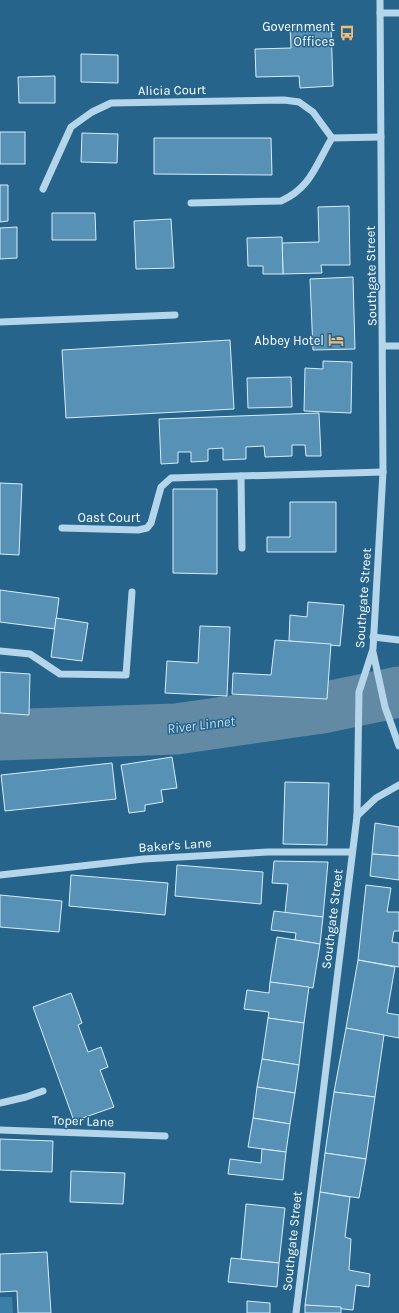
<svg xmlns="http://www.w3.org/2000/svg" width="399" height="1313" viewBox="0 0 399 1313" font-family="Karla,sans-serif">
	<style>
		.green { fill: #3b7fa8 }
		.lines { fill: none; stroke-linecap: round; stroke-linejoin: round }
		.river { stroke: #628aa4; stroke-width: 51 }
		.building { fill: #5792b6; stroke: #d9ecf8 }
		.minor { stroke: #b5d6ea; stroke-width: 7 }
		.labels { text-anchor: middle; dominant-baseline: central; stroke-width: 3; stroke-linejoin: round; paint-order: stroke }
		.poi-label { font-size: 13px; fill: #fff; stroke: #26648c; text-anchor: end }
		.street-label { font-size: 13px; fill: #fff; stroke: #26648c }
		.water-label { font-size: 14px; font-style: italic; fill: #c1dff1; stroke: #26648c }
	</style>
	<rect width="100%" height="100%" fill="#26648c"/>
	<polygon class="green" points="0,1297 12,1297 13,1313 0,1313"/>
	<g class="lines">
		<polyline class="river" points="0,735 176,729 322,708 399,692"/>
	</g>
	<g class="building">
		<polygon points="331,25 333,86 300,88 299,76 256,77 255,49 291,48 290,26"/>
		<polygon points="81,54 118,55 118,83 81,82"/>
		<polygon points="55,76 55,103 19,103 18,77"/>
		<rect x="0" y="132" width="25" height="32"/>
		<polygon points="82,133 118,134 117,163 81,162"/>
		<polygon points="154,138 271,138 272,175 154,174"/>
		<polygon points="0,185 8,185 8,221 0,222"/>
		<polygon points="349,206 350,265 321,265 322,273 283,274 282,243 319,242 318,207"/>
		<polygon points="52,213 95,213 96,240 52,240"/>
		<polygon points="171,219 174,268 136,269 134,221"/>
		<polygon points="17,227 17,258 0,259 0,228"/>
		<polygon points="282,237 283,274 263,274 263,266 248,266 247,238"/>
		<polygon points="353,277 355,349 313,350 310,279"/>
		<polygon points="230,340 234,409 66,418 62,350"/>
		<polygon points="323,361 352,362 351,413 304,411 305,368 323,369"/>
		<polygon points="291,377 292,407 248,408 247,378"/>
		<polygon points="319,413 321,456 306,456 305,445 292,445 292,456 265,457 264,446 246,447 246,459 223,460 223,448 208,449 208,461 191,462 191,452 178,452 178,463 161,464 159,419"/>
		<polygon points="0,483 22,484 19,555 0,554"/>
		<polygon points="173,489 217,489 217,574 173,573"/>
		<polygon points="290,502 336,502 336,552 267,552 267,537 290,537"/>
		<polygon points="0,590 59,598 55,629 0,622"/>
		<polygon points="308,602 344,605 340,646 289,641 290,615 307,617"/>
		<polygon points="56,618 88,623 82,661 51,657"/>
		<polygon points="200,626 230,627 227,696 165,693 167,661 198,663"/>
		<polygon points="275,640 331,644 327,699 232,694 233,673 271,675"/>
		<polygon points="0,672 30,674 29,715 0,713"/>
		<polygon points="172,757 177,788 161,790 163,802 145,805 145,811 129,813 121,765"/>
		<polygon points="112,763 116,799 5,811 1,775"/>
		<polygon points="285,782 329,783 327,845 283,844"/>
		<polygon points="375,823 399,827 399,856 372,854"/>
		<polygon points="372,854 399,856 399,880 370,876"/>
		<polygon points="274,861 328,862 323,917 285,913 288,884 272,883"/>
		<polygon points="177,865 263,872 261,904 175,896"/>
		<polygon points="71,875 168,883 165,915 69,906"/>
		<polygon points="366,885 391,888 387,912 399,912 399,931 394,931 392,942 399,943 399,967 358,960"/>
		<polygon points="0,895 62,901 59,932 0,927"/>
		<polygon points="274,911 323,917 320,944 295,940 296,933 271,930"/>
		<polygon points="277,937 320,944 313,988 270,982"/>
		<polygon points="358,960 395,967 387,1013 399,1015 399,1038 346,1028"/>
		<polygon points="270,982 309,987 304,1023 268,1018 269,1012 244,1009 247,990 269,993"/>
		<polygon points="71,993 82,1023 78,1025 88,1052 101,1047 108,1067 100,1070 114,1107 74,1121 33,1007"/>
		<polygon points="268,1018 304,1023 299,1065 262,1059"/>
		<polygon points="346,1028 384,1035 375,1097 334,1092"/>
		<polygon points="262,1059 299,1065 295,1093 257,1087"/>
		<polygon points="257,1087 295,1093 290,1124 253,1118"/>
		<polygon points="334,1092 375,1097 366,1159 325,1153"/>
		<polygon points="253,1118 290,1124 286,1152 248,1147"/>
		<polygon points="0,1139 53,1141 52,1172 0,1170"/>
		<polygon points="262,1149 286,1152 283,1180 228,1174 230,1159 261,1163"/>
		<polygon points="325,1153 366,1159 359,1198 320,1192"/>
		<polygon points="71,1171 125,1173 123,1204 70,1202"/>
		<polygon points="320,1192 350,1197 345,1237 351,1239 349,1270 370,1274 369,1287 356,1285 353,1310 305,1305"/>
		<polygon points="246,1204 285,1208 279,1263 241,1259"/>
		<polygon points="47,1252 51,1313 18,1313 17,1291 0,1292 0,1254"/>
		<polygon points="231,1258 279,1263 277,1287 228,1282"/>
		<polygon points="247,1301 270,1303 270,1313 247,1313"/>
		<polygon points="305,1305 341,1307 341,1313 305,1313"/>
	</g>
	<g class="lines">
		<g class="minor">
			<polyline points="380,13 399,13"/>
			<polyline points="43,189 71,127 92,112 111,103 284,100 299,102 313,112 332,138"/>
			<path d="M191,203L281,201C311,188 316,164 332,138L381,137"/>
			<polyline points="0,322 175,315"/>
			<polyline points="384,346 399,346"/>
			<polyline points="241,476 242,548"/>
			<polyline points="62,528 138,530 147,528 151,523 161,487 171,478 383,472"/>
			<polyline points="373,637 399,640"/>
			<polyline points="0,651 30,654 60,674 126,675 132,592"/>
			<polyline points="373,652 385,707 399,746"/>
			<polyline points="357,816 376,798 399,785"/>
			<polyline points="0,875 144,859 268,852 352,852"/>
			<polyline points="0,1103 26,1097 43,1091"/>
			<polyline points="0,1130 165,1136"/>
			<polyline points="296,1313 357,816 359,692 373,649 383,472 380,0"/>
		</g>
	</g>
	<defs>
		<g id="bus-bare" transform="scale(1.2)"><path d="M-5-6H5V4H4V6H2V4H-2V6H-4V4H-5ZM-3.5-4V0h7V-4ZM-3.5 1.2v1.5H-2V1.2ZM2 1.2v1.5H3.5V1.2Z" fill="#f3bb7a" stroke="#26648c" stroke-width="2.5" paint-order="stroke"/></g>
		<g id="hotel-bare" transform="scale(1.2)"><path d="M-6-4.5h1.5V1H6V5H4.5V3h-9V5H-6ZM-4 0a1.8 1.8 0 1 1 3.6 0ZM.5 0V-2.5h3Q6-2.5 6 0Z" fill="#f3bb7a" stroke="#26648c" stroke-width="2.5" paint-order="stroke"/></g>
	</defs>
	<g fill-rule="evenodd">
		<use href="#bus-bare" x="347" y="33"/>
		<use href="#hotel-bare" x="336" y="340"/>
	</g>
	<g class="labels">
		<g class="poi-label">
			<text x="335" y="26">Government<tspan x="335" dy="15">Offices</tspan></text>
			<text x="324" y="340">Abbey Hotel</text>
		</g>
		<g class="street-label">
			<text transform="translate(172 90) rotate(-1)">Alicia Court</text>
			<text transform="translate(371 276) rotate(-91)">Southgate Street</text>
			<text x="109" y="517">Oast Court</text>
			<text transform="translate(363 598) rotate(-86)">Southgate Street</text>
			<text transform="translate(175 845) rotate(-4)">Baker's Lane</text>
			<text transform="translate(332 919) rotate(-83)">Southgate Street</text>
			<text transform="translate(83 1121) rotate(2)">Toper Lane</text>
			<text transform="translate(292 1241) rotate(-84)">Southgate Street</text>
		</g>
		<g class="water-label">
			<text transform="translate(201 725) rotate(-7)">River Linnet</text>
		</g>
	</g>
</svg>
